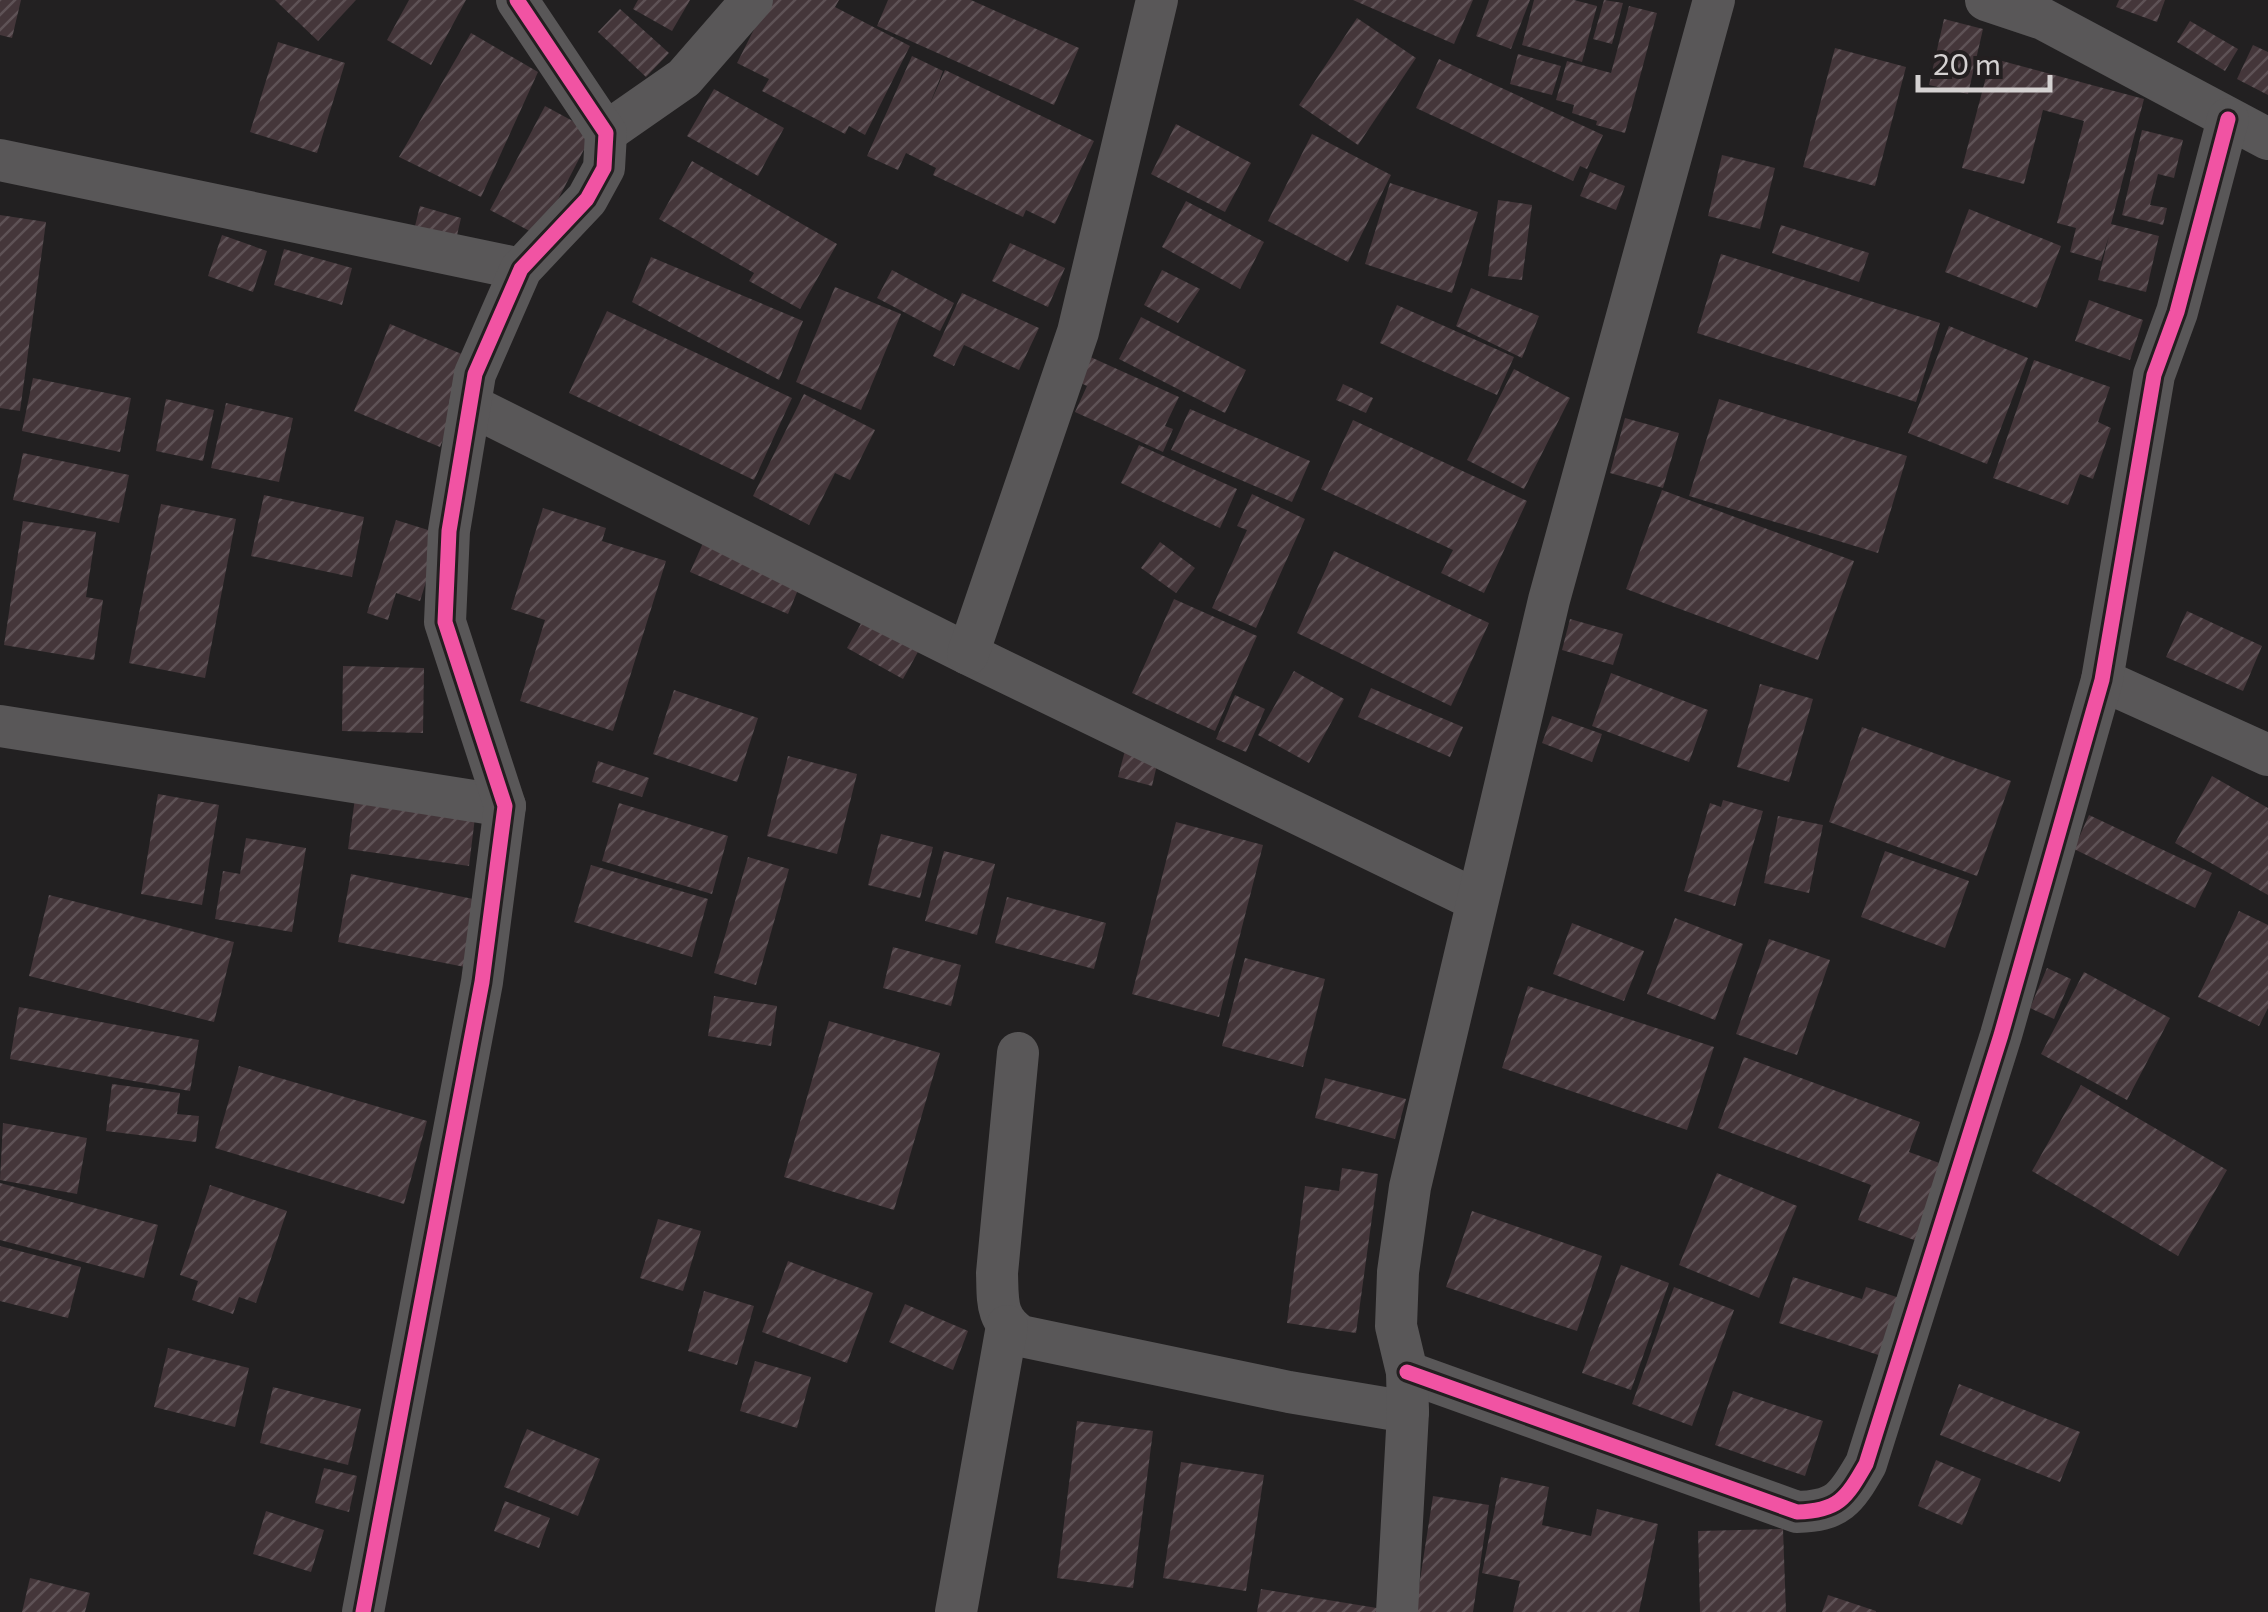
<svg xmlns="http://www.w3.org/2000/svg" width="2268" height="1612" viewBox="0 0 2268 1612" font-family="Commissioner,sans-serif">
	<style>
		.building { fill: url(#building-hatch) }
		.lines { fill: none; stroke-linecap: round; stroke-linejoin: round }
		.minor { stroke: #595758; stroke-width: 42 }
		.cycleway-casing { stroke: #231f20; stroke-width: 21 }
		.cycleway { stroke: #f153a3; stroke-width: 15 }
	</style>
	<defs>
		<pattern id="building-hatch" width="6" height="6" patternUnits="userSpaceOnUse" patternTransform="scale(2.5)"><rect width="6" height="6" fill="#44363a"/><path d="M-1 1l2-2M0 6l6-6M5 7l2-2" fill="none" stroke="#5e5256"/></pattern>
	</defs>
	<rect width="100%" height="100%" fill="#222021"/>
	<g class="building">
		<polygon points="0,0 21,0 12,38 0,35"/>
		<polygon points="275,0 356,0 318,41"/>
		<polygon points="409,0 466,0 431,65 387,40"/>
		<polygon points="638,0 690,0 672,31 633,9"/>
		<polygon points="769,0 839,0 835,7 910,46 865,135 849,126 845,134 762,91 769,79 737,63"/>
		<polygon points="888,0 971,0 1079,48 1054,105 877,26"/>
		<polygon points="1353,0 1473,0 1454,44"/>
		<polygon points="1489,0 1530,0 1511,49 1476,36"/>
		<polygon points="1534,0 1574,0 1597,6 1582,62 1522,45"/>
		<polygon points="1604,0 1623,3 1612,44 1593,39"/>
		<polygon points="2119,0 2165,0 2157,22 2116,7"/>
		<polygon points="1629,6 1657,13 1625,133 1596,125 1597,121 1572,113 1574,105 1556,100 1567,61 1611,73"/>
		<polygon points="620,9 669,53 646,77 598,32"/>
		<polygon points="1357,18 1416,58 1358,145 1299,105"/>
		<polygon points="1944,19 1983,29 1968,94 1929,85"/>
		<polygon points="2190,21 2238,49 2225,71 2177,42"/>
		<polygon points="471,33 538,72 481,197 399,157"/>
		<polygon points="278,42 345,63 317,153 250,132"/>
		<polygon points="2253,45 2268,52 2268,95 2237,79"/>
		<polygon points="1835,48 1906,67 1875,186 1803,167"/>
		<polygon points="1518,54 1561,66 1552,95 1510,84"/>
		<polygon points="912,56 943,71 929,106 945,70 1094,141 1055,224 1026,210 1023,217 933,175 936,168 906,153 898,170 867,156"/>
		<polygon points="1991,58 2144,99 2111,224 2159,236 2146,292 2098,280 2109,236 2101,261 2070,252 2076,228 2057,223 2084,121 2043,110 2024,184 1962,168"/>
		<polygon points="1439,59 1603,135 1587,169 1580,166 1573,181 1416,108"/>
		<polygon points="714,89 784,128 758,176 687,136"/>
		<polygon points="545,106 593,132 539,236 490,210"/>
		<polygon points="1176,124 1251,163 1225,212 1151,174"/>
		<polygon points="2142,130 2183,140 2174,178 2158,174 2150,205 2167,208 2163,225 2122,215"/>
		<polygon points="1312,134 1391,175 1348,262 1268,221"/>
		<polygon points="1722,155 1775,168 1760,229 1708,216"/>
		<polygon points="692,161 837,244 800,309 749,281 754,273 659,219"/>
		<polygon points="1590,172 1625,186 1616,210 1580,196"/>
		<polygon points="1390,183 1478,212 1452,293 1365,264"/>
		<polygon points="1498,200 1532,205 1522,280 1488,276"/>
		<polygon points="1186,201 1264,242 1240,289 1162,247"/>
		<polygon points="420,206 461,218 455,244 413,234"/>
		<polygon points="1969,209 2061,246 2037,308 1945,272"/>
		<polygon points="0,215 46,222 20,411 0,408"/>
		<polygon points="1781,225 1869,253 1859,282 1772,253"/>
		<polygon points="222,235 267,251 253,292 208,276"/>
		<polygon points="1010,243 1065,268 1048,307 992,281"/>
		<polygon points="284,249 352,268 342,305 274,285"/>
		<polygon points="1721,254 1940,323 1916,402 1697,333"/>
		<polygon points="651,257 803,321 779,380 632,302"/>
		<polygon points="892,270 954,303 940,331 877,298"/>
		<polygon points="1162,270 1200,289 1178,323 1144,305"/>
		<polygon points="835,287 901,314 861,410 796,382"/>
		<polygon points="1471,288 1539,316 1522,358 1456,326"/>
		<polygon points="962,293 1039,328 1019,370 964,345 954,366 933,356"/>
		<polygon points="2089,300 2143,320 2130,360 2075,341"/>
		<polygon points="1397,305 1514,357 1497,395 1380,343"/>
		<polygon points="607,311 792,398 754,480 569,393"/>
		<polygon points="1141,317 1246,370 1225,413 1119,359"/>
		<polygon points="390,324 476,360 440,447 354,411"/>
		<polygon points="1949,326 2028,358 1987,464 1908,433"/>
		<polygon points="1086,355 1179,397 1165,426 1173,429 1163,452 1075,412 1087,386 1075,380"/>
		<polygon points="2034,360 2110,387 2098,422 2111,428 2093,479 2080,474 2068,505 1993,478"/>
		<polygon points="1514,369 1570,398 1524,489 1467,460"/>
		<polygon points="33,378 131,398 120,452 22,431"/>
		<polygon points="1343,384 1373,398 1366,413 1336,400"/>
		<polygon points="804,394 875,430 850,480 835,473 809,525 753,496"/>
		<polygon points="166,399 214,410 203,461 156,451"/>
		<polygon points="1719,399 1907,456 1878,553 1689,496"/>
		<polygon points="226,403 293,418 279,482 211,468"/>
		<polygon points="1190,409 1310,461 1292,502 1171,450"/>
		<polygon points="1625,418 1679,433 1663,488 1610,473"/>
		<polygon points="1353,420 1527,501 1484,593 1441,573 1453,550 1321,489"/>
		<polygon points="1139,445 1237,489 1220,528 1121,483"/>
		<polygon points="23,453 129,475 119,523 13,500"/>
		<polygon points="1662,490 1854,561 1818,660 1626,589"/>
		<polygon points="1252,494 1305,519 1256,628 1212,608 1247,530 1237,526"/>
		<polygon points="264,495 364,517 352,577 251,556"/>
		<polygon points="161,504 236,519 205,678 129,663"/>
		<polygon points="543,508 606,528 602,541 666,561 613,731 520,701 545,620 511,609"/>
		<polygon points="396,520 441,534 420,601 396,593 388,620 367,613"/>
		<polygon points="23,521 96,532 86,597 103,600 94,660 4,645"/>
		<polygon points="1160,542 1195,568 1176,593 1141,568"/>
		<polygon points="703,543 800,585 788,614 690,572"/>
		<polygon points="1334,551 1489,623 1451,706 1297,633"/>
		<polygon points="1174,599 1257,636 1215,731 1132,693"/>
		<polygon points="2187,611 2262,646 2243,691 2166,657"/>
		<polygon points="1570,619 1623,634 1613,665 1562,650"/>
		<polygon points="863,620 919,650 903,679 847,648"/>
		<polygon points="343,666 424,668 423,733 342,731"/>
		<polygon points="1294,671 1344,699 1309,763 1258,735"/>
		<polygon points="1611,673 1708,710 1689,762 1592,726"/>
		<polygon points="1760,684 1813,699 1789,782 1737,767"/>
		<polygon points="1371,688 1463,727 1450,757 1358,717"/>
		<polygon points="674,690 758,718 737,782 653,754"/>
		<polygon points="1235,695 1265,709 1246,752 1216,739"/>
		<polygon points="1552,716 1602,734 1592,762 1542,743"/>
		<polygon points="1862,727 2011,781 1977,876 1829,822"/>
		<polygon points="1127,743 1160,752 1152,786 1118,777"/>
		<polygon points="788,756 857,774 837,854 767,836"/>
		<polygon points="598,761 649,778 642,797 592,782"/>
		<polygon points="2212,776 2268,808 2268,895 2175,843"/>
		<polygon points="356,791 476,809 469,866 348,849"/>
		<polygon points="158,794 219,805 202,905 141,894"/>
		<polygon points="1723,800 1763,811 1735,906 1684,891 1710,803 1721,807"/>
		<polygon points="619,803 728,836 712,894 602,861"/>
		<polygon points="2089,815 2212,873 2195,908 2074,849"/>
		<polygon points="1778,816 1823,825 1809,893 1764,883"/>
		<polygon points="1176,822 1263,845 1219,1017 1132,994"/>
		<polygon points="881,834 933,847 920,898 868,885"/>
		<polygon points="246,838 306,848 292,932 215,919 223,871 240,874"/>
		<polygon points="944,851 995,864 977,935 925,921"/>
		<polygon points="1885,851 1969,881 1945,948 1861,917"/>
		<polygon points="748,857 789,869 756,985 714,973"/>
		<polygon points="591,865 708,899 692,957 574,922"/>
		<polygon points="351,874 483,901 470,968 338,942"/>
		<polygon points="49,895 234,942 214,1022 29,976"/>
		<polygon points="1007,897 1106,923 1094,969 995,943"/>
		<polygon points="2239,911 2268,925 2268,1008 2259,1026 2198,997"/>
		<polygon points="1675,918 1743,944 1715,1020 1647,994"/>
		<polygon points="1572,923 1644,951 1624,1001 1553,974"/>
		<polygon points="1769,939 1830,960 1797,1055 1736,1034"/>
		<polygon points="893,947 961,965 951,1006 883,988"/>
		<polygon points="1245,958 1325,979 1303,1067 1222,1046"/>
		<polygon points="2047,968 2071,979 2054,1019 2030,1008"/>
		<polygon points="2084,972 2170,1018 2127,1100 2041,1054"/>
		<polygon points="1528,986 1714,1047 1687,1130 1502,1068"/>
		<polygon points="714,996 777,1006 771,1046 708,1036"/>
		<polygon points="19,1007 199,1040 190,1091 10,1059"/>
		<polygon points="829,1021 940,1053 894,1210 784,1177"/>
		<polygon points="1744,1057 1920,1122 1909,1152 1945,1165 1917,1241 1858,1220 1871,1185 1718,1128"/>
		<polygon points="239,1066 427,1121 404,1204 215,1148"/>
		<polygon points="1325,1078 1406,1099 1395,1139 1315,1118"/>
		<polygon points="112,1084 180,1093 177,1114 199,1116 196,1142 106,1131"/>
		<polygon points="2081,1085 2227,1170 2178,1256 2032,1171"/>
		<polygon points="3,1123 87,1138 77,1194 0,1180"/>
		<polygon points="1342,1168 1378,1174 1356,1333 1287,1323 1305,1186 1339,1191"/>
		<polygon points="1717,1173 1797,1206 1759,1298 1679,1265"/>
		<polygon points="0,1183 158,1225 144,1278 0,1240"/>
		<polygon points="210,1185 287,1211 256,1303 239,1297 233,1314 192,1300 198,1281 180,1275"/>
		<polygon points="1472,1211 1602,1256 1577,1331 1446,1287"/>
		<polygon points="658,1219 701,1231 683,1291 640,1278"/>
		<polygon points="0,1246 81,1267 68,1318 0,1301"/>
		<polygon points="788,1261 873,1293 847,1363 762,1332"/>
		<polygon points="1621,1265 1669,1283 1631,1390 1582,1373"/>
		<polygon points="1793,1277 1862,1299 1866,1287 1912,1302 1894,1360 1779,1323"/>
		<polygon points="1674,1287 1734,1310 1692,1426 1632,1404"/>
		<polygon points="704,1291 754,1306 737,1365 688,1351"/>
		<polygon points="905,1304 968,1331 953,1370 889,1342"/>
		<polygon points="168,1348 249,1368 235,1427 154,1407"/>
		<polygon points="755,1361 811,1377 797,1428 740,1411"/>
		<polygon points="1959,1384 2080,1432 2060,1482 1940,1435"/>
		<polygon points="273,1387 361,1409 348,1465 260,1443"/>
		<polygon points="1733,1391 1823,1421 1805,1476 1715,1445"/>
		<polygon points="1077,1421 1153,1431 1133,1588 1057,1578"/>
		<polygon points="527,1429 600,1459 578,1516 504,1487"/>
		<polygon points="1936,1460 1981,1479 1962,1525 1918,1506"/>
		<polygon points="1181,1462 1264,1475 1246,1591 1163,1578"/>
		<polygon points="324,1468 357,1476 349,1512 315,1503"/>
		<polygon points="1501,1477 1549,1487 1542,1525 1591,1536 1597,1509 1658,1524 1639,1612 1513,1612 1520,1581 1482,1573"/>
		<polygon points="1433,1496 1489,1505 1473,1612 1415,1612"/>
		<polygon points="505,1501 550,1518 539,1548 494,1531"/>
		<polygon points="266,1511 324,1530 311,1572 253,1554"/>
		<polygon points="1783,1529 1786,1612 1700,1612 1698,1531"/>
		<polygon points="30,1578 90,1593 85,1612 22,1612"/>
		<polygon points="1261,1589 1377,1608 1377,1612 1257,1612"/>
		<polygon points="1828,1595 1876,1611 1876,1612 1822,1612"/>
	</g>
	<g class="lines">
		<g class="minor">
			<polyline points="1986,0 2043,19 2268,139"/>
			<polyline points="605,133 684,78 752,0"/>
			<polyline points="0,160 521,269"/>
			<polyline points="470,405 968,654 1476,900"/>
			<polyline points="968,654 1078,332 1157,0"/>
			<polyline points="2102,680 2268,755"/>
			<polyline points="0,726 505,806"/>
			<path d="M1018,1053L997,1273C998,1301 995,1319 1021,1336L1289,1392L1408,1412"/>
			<path d="M1407,1372L1797,1512C1838,1511 1846,1499 1866,1464L2001,1035L2102,680L2154,375L2177,312L2228,119"/>
			<polyline points="363,1612 482,982 505,806 445,622 449,531 475,374 521,269 587,199 604,168 606,133 517,0"/>
			<polyline points="956,1612 1007,1326"/>
			<polyline points="1397,1612 1408,1412 1407,1372 1396,1326 1398,1272 1410,1187 1549,600 1714,0"/>
		</g>
		<g class="cycleway-casing">
			<g id="cycleway">
				<path d="M1407,1372L1797,1512C1838,1511 1846,1499 1866,1464L2001,1035L2102,680L2154,375L2177,312L2228,119"/>
				<polyline points="363,1612 482,982 505,806 445,622 449,531 475,374 521,269 587,199 604,168 606,133 517,0"/>
			</g>
		</g>
		<use href="#cycleway" class="cycleway"/>
	</g>
	<path d="M1918 75v15h132v-15" fill="none" stroke="#d5d2d2" stroke-width="5"/>
	<text x="1933" y="75" font-size="30" fill="#d5d2d2" stroke="#231f20" stroke-width="8" paint-order="stroke">20 m</text>
</svg>
